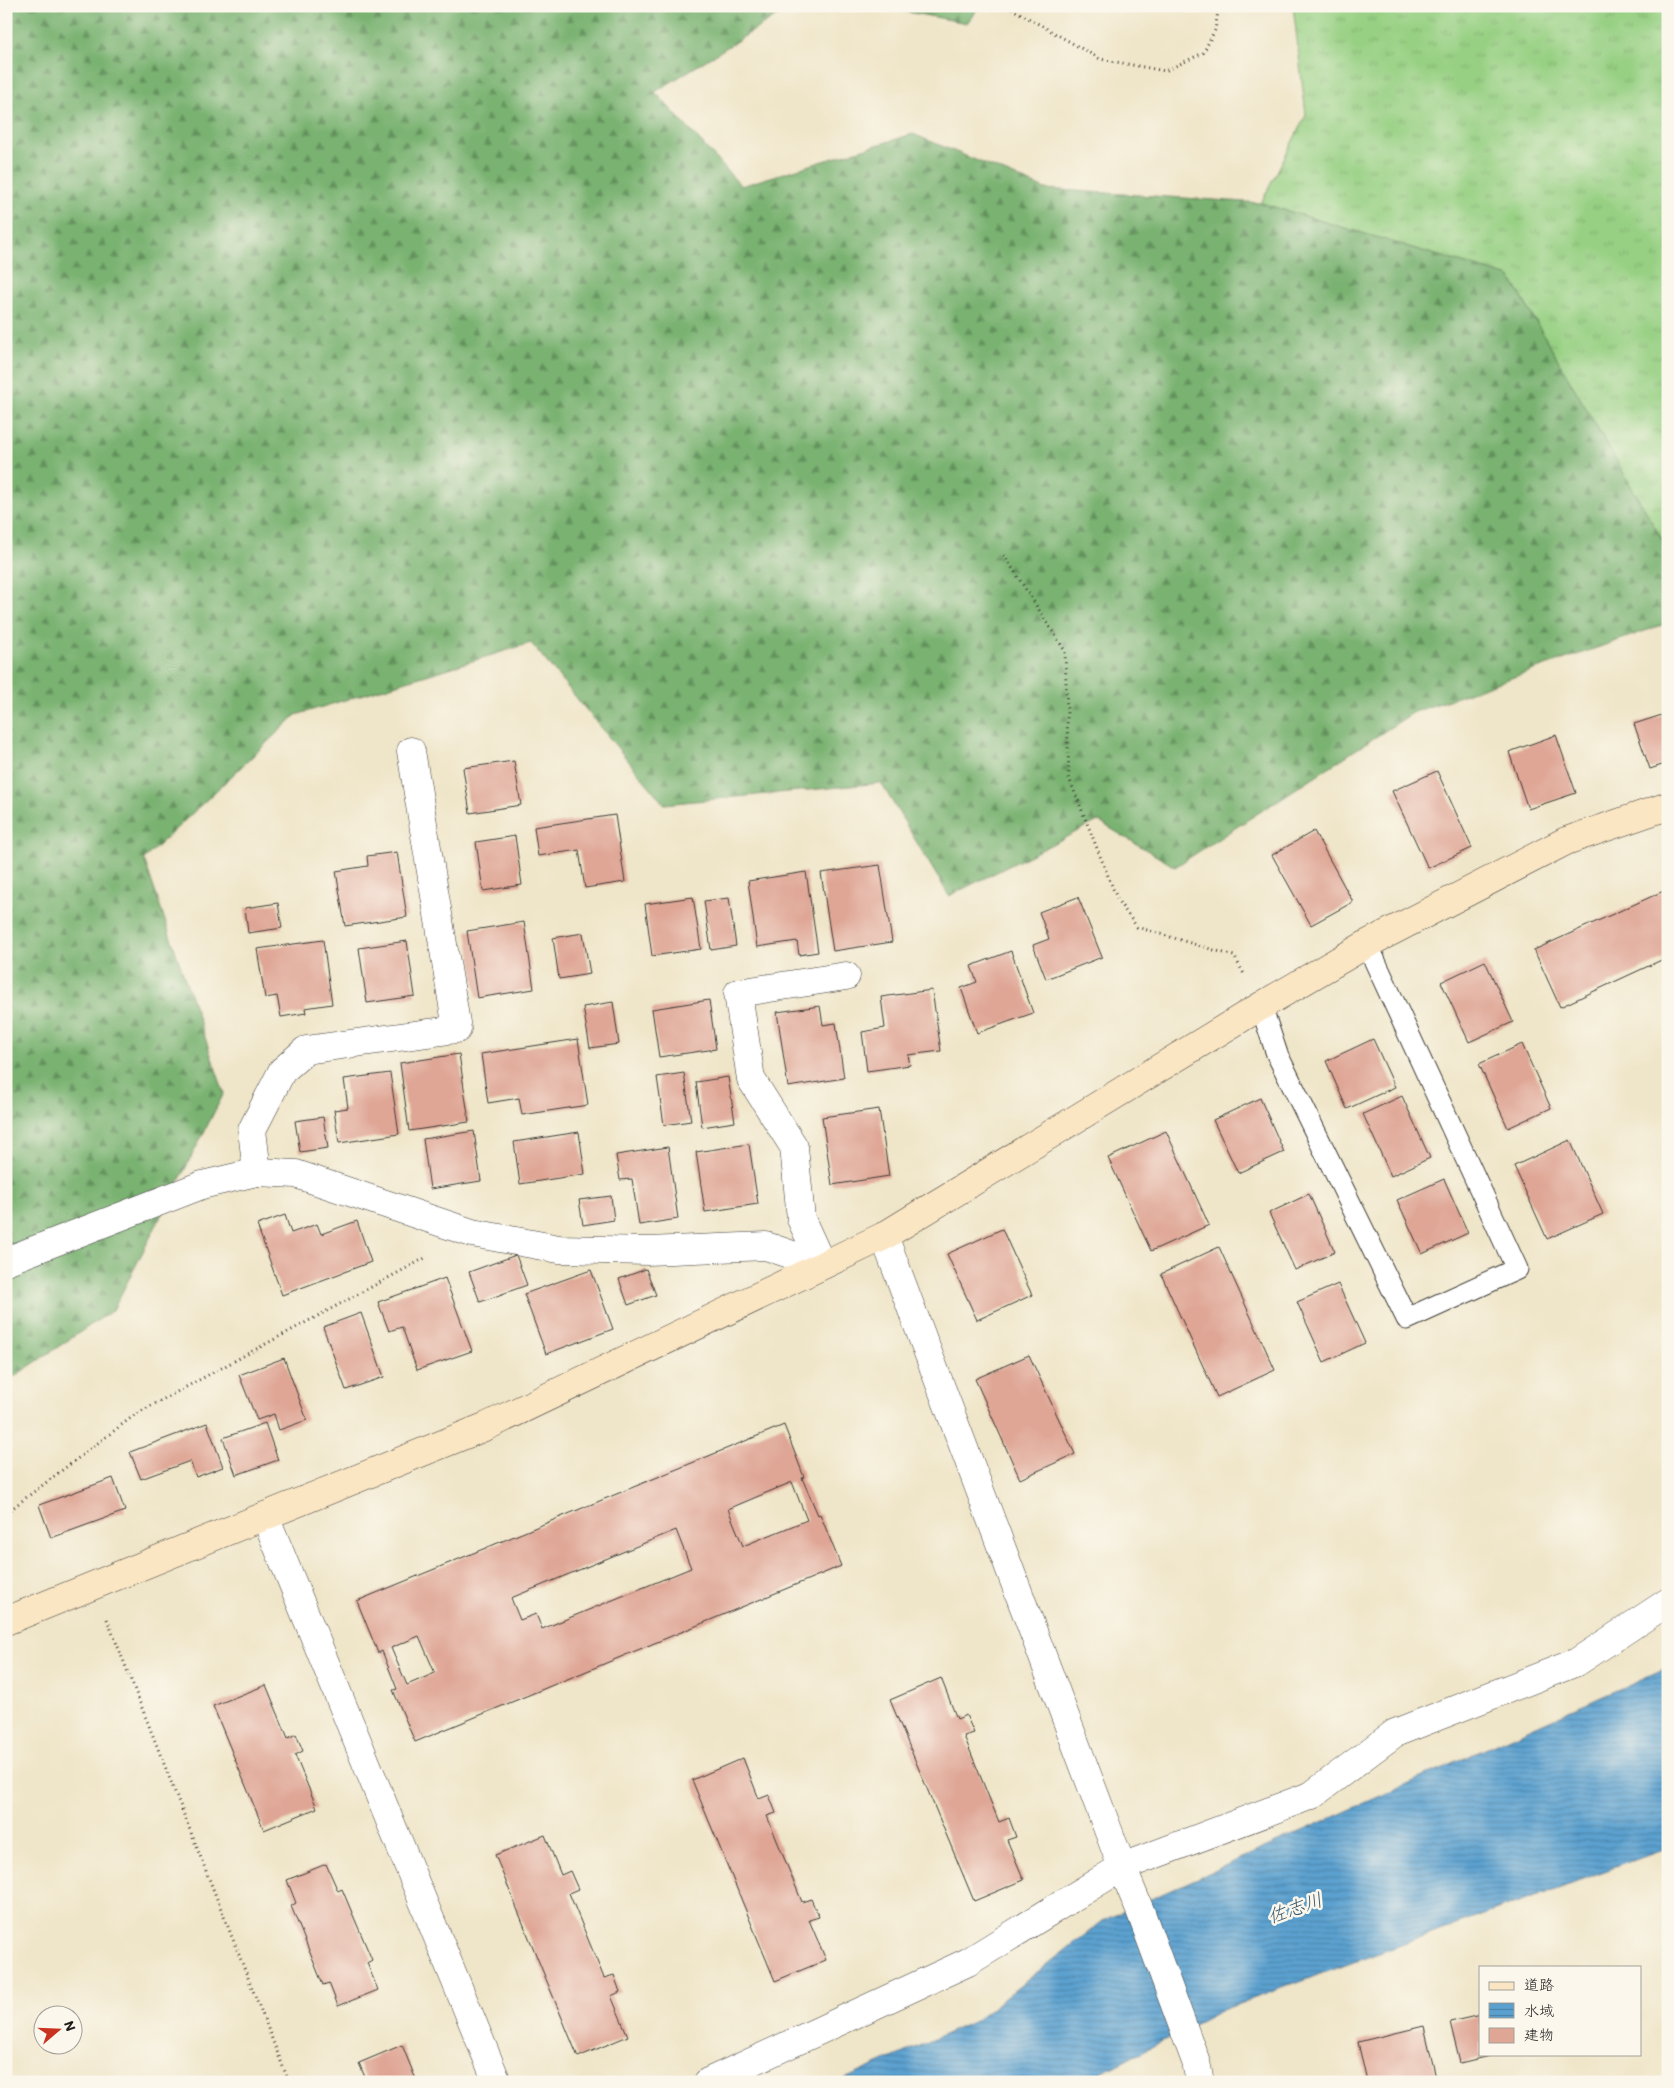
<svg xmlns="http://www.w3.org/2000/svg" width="1674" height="2088" viewBox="0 0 1674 2088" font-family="Itim,'Klee One',sans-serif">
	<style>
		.grass { fill: url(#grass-tufts); stroke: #5a7650 }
		.forest { fill: url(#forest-firs); stroke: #4a6746 }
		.water { fill: url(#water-rules); stroke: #3c5e76 }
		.building { fill: #dfa695; fill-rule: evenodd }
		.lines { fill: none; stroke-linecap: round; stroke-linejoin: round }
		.lane-casing { stroke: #3c3a36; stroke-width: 23 }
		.street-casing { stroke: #3c3a36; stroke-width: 29 }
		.secondary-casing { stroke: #3c3a36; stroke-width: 29 }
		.path { stroke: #3c3a36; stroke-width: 3; stroke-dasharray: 1 4; stroke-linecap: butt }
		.lane { stroke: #fff; stroke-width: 21 }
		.street { stroke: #fff; stroke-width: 28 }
		.secondary { stroke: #fbe6c4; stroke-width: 28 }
		.labels { text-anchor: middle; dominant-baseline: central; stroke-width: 5; stroke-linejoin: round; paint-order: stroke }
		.water-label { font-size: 19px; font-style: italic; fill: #38586d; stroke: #fbf7ec }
	</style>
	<defs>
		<pattern id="grass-tufts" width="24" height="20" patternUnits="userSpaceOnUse" patternTransform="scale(1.25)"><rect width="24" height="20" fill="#97d083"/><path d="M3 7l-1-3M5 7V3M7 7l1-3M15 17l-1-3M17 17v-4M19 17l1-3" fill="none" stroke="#82b271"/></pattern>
		<pattern id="forest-firs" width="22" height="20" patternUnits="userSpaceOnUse" patternTransform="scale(1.25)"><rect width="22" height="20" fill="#79b271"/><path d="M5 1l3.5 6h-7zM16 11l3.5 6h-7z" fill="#62905c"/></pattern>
		<pattern id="water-rules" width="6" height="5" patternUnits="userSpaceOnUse" patternTransform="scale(1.25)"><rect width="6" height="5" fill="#5ba1d0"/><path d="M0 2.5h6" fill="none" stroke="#4a82a8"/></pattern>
	</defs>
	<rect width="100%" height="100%" fill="#fbf7ec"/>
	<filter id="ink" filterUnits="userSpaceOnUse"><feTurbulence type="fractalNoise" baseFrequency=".02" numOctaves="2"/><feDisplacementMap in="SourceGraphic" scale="10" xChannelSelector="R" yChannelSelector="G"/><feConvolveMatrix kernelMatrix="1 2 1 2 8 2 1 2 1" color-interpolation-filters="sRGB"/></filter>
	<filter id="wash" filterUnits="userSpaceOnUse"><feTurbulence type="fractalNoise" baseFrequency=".0096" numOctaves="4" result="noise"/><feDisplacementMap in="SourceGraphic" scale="20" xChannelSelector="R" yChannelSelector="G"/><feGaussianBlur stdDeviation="1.12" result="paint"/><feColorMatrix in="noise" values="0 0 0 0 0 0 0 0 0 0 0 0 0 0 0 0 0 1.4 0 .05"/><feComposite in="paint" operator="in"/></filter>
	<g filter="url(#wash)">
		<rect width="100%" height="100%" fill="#efe5c8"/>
		<polygon class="grass" points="1293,6 1668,6 1668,550 1510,277 1261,203 1306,115"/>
		<g class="forest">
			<polygon points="6,6 793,6 655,92 741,186 913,134 1045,189 1261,203 1510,277 1668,550 1668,623 1414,712 1175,867 1098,821 949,896 881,783 664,804 531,643 296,715 144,859 224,1093 113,1310 6,1382"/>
			<polygon points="875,6 980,6 967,23"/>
		</g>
		<polygon class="water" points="1668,1667 1668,1848 1222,2010 1084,2082 838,2082 975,2021 1104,1920"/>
		<g id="blocks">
			<g class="building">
				<polygon points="1668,713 1668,763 1650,769 1634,724"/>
				<polygon points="1556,735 1576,793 1528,809 1509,752"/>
				<polygon points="514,761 521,805 470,813 463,768"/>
				<polygon points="1437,771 1472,848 1428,868 1392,791"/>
				<polygon points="615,815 625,882 585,888 579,850 538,856 534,827"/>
				<polygon points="1314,831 1353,902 1311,925 1272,855"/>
				<polygon points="515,836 522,885 483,891 476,842"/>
				<polygon points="397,852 407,917 345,926 336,871 368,866 367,856"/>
				<polygon points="880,865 892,942 833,951 821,873"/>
				<polygon points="806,872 818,952 799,955 797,941 757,947 748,881"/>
				<polygon points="1668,889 1668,957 1560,1007 1534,950"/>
				<polygon points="693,897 701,949 652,956 645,904"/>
				<polygon points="1078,897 1102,957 1046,979 1033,945 1049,939 1039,912"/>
				<polygon points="729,898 736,946 711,950 704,901"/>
				<polygon points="278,903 282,928 248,933 245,908"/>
				<polygon points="524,922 534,989 477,998 467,931"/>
				<polygon points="583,933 590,974 559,979 553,938"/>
				<polygon points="323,940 332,1004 305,1008 306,1013 281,1017 277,996 265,998 257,949"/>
				<polygon points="407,941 415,996 367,1003 359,948"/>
				<polygon points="1011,951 1033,1013 977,1033 961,988 977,982 971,966"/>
				<polygon points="1485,961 1513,1022 1469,1042 1441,982"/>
				<polygon points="932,990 941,1051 908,1055 910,1065 867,1071 862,1032 885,1028 881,997"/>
				<polygon points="709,1000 716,1049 659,1057 652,1009"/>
				<polygon points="613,1002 619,1044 590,1048 583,1007"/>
				<polygon points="820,1006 823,1025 836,1023 844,1078 788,1087 777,1012"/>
				<polygon points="578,1039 588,1105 522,1115 519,1098 488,1103 481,1054"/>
				<polygon points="1373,1039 1395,1087 1347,1109 1326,1061"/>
				<polygon points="1522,1044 1551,1108 1508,1128 1479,1064"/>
				<polygon points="459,1054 469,1122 409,1131 400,1063"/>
				<polygon points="390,1073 399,1134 339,1143 334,1110 348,1108 344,1079"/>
				<polygon points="684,1073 691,1121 664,1125 657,1077"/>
				<polygon points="728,1077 735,1122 702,1127 696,1082"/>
				<polygon points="1402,1096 1430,1158 1391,1176 1363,1114"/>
				<polygon points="1260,1098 1284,1152 1238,1173 1213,1120"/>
				<polygon points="879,1109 889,1176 832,1185 822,1117"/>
				<polygon points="323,1117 328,1148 300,1152 295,1121"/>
				<polygon points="474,1131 481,1181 430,1189 423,1139"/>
				<polygon points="1166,1131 1209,1225 1151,1251 1108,1158"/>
				<polygon points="579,1132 585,1174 520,1184 514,1142"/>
				<polygon points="1570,1140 1603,1214 1547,1239 1514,1166"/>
				<polygon points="749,1144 758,1204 705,1212 696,1152"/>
				<polygon points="668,1147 678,1219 639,1225 632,1179 620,1180 616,1155"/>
				<polygon points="1444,1179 1468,1233 1422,1254 1397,1200"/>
				<polygon points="1309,1194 1335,1252 1295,1270 1269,1213"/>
				<polygon points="611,1196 614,1220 583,1225 579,1200"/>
				<polygon points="285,1215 291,1233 317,1224 321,1234 357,1221 371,1262 282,1295 257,1225"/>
				<polygon points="1002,1229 1032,1295 977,1320 947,1254"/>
				<polygon points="1219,1247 1275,1370 1217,1397 1161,1274"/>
				<polygon points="516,1255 527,1285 480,1302 469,1272"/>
				<polygon points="646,1269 656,1295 628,1305 619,1279"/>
				<polygon points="591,1270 613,1329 546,1354 524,1294"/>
				<polygon points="445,1278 472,1351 417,1370 402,1327 389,1331 378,1302"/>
				<polygon points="1338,1284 1365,1343 1324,1362 1297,1302"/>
				<polygon points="361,1313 384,1377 346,1390 323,1327"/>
				<polygon points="1029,1355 1075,1454 1020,1479 975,1379"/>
				<polygon points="284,1358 307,1420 279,1430 274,1414 257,1420 239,1375"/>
				<polygon points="207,1423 223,1467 196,1477 190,1461 141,1479 130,1452"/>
				<polygon points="265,1423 278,1460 236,1475 223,1438"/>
				<path d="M784,1425L804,1477L802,1478L818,1515L820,1514L841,1566L415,1742L393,1690L397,1689L382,1651L378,1653L357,1601ZM792,1482L807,1520L743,1546L728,1509ZM676,1530L691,1568L542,1629L536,1614L520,1620L511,1598ZM419,1636L435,1673L407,1685L391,1648Z"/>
				<polygon points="113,1478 125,1511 51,1538 39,1505"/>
				<polygon points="941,1678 957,1719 966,1715 974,1733 964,1736 999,1822 1009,1818 1016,1837 1007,1840 1024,1880 974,1901 890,1700"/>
				<polygon points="266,1685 288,1738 296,1734 303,1751 295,1755 317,1808 264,1830 213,1706"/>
				<polygon points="743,1758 759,1799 769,1795 776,1813 767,1816 802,1902 811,1899 819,1917 809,1920 826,1960 775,1981 692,1780"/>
				<polygon points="545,1835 561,1875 570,1871 578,1889 569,1893 604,1978 614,1975 620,1992 611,1996 628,2036 578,2057 495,1855"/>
				<polygon points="326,1864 338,1891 342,1889 372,1960 367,1963 378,1990 338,2006 329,1983 323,1985 291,1906 296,1903 287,1880"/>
				<polygon points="1480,2015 1480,2054 1493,2055 1460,2063 1450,2022"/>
				<polygon points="1424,2026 1437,2082 1367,2082 1358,2042"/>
				<polygon points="402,2045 417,2082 367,2082 359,2063"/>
			</g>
		</g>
	</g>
	<g filter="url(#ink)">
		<use href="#blocks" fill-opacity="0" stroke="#3c3a36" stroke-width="1"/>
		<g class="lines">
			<g class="lane-casing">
				<polyline id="lane" points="1261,1006 1277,1054 1407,1319 1517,1269 1367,944"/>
			</g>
			<g class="street-casing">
				<g id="street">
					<polyline points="257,1172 252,1130 282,1071 306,1050 457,1029 411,751"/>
					<polyline points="884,1236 1122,1867 1141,1913 1196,2062 1200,2082"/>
					<polyline points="6,1261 202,1185 257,1172 296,1174 472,1233 559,1249 648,1251 766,1246 822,1265"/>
					<polyline points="822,1265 801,1219 794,1147 751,1079 738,993 846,976"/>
					<polyline points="265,1516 497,2082"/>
					<polyline points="708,2082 968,1962 1122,1867 1312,1795 1395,1733 1577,1662 1668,1602"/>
				</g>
			</g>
			<g class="secondary-casing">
				<polyline id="secondary" points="6,1621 487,1426 884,1236 1261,1006 1367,944 1566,841 1668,806"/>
			</g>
			<g class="path">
				<polyline points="1007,6 1100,59 1165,71 1203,53 1215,30 1219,6"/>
				<polyline points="1004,555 1065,651 1069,778 1118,901 1137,927 1234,956 1244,974"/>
				<polyline points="6,1513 136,1414 427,1257"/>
				<polyline points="107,1619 289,2082"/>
			</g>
			<use href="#lane" class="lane"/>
			<use href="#street" class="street"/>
			<use href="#secondary" class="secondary"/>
		</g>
	</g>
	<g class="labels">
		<g class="water-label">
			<text transform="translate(1295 1908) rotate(-19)">佐志川</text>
		</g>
	</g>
	<rect width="1674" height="2088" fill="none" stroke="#fbf7ec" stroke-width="25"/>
	<rect x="1479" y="1966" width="162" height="90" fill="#fbf7ec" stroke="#a29f99"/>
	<rect x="1489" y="1982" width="25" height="8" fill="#fbe6c4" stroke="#a29f99"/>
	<text x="1524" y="1990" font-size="15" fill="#1c1c1c">道路</text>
	<rect x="1489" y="2003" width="25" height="15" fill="url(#water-rules)" stroke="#a29f99"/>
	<text x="1524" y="2016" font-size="15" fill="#1c1c1c">水域</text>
	<rect x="1489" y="2028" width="25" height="15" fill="#dfa695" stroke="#a29f99"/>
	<text x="1524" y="2040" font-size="15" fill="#1c1c1c">建物</text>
	<g transform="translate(58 2030) rotate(71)"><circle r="24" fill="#fbf7ec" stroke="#a29f99"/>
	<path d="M0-4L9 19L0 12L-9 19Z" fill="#c8321e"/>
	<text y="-8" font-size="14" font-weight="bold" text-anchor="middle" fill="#1c1c1c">N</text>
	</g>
</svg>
